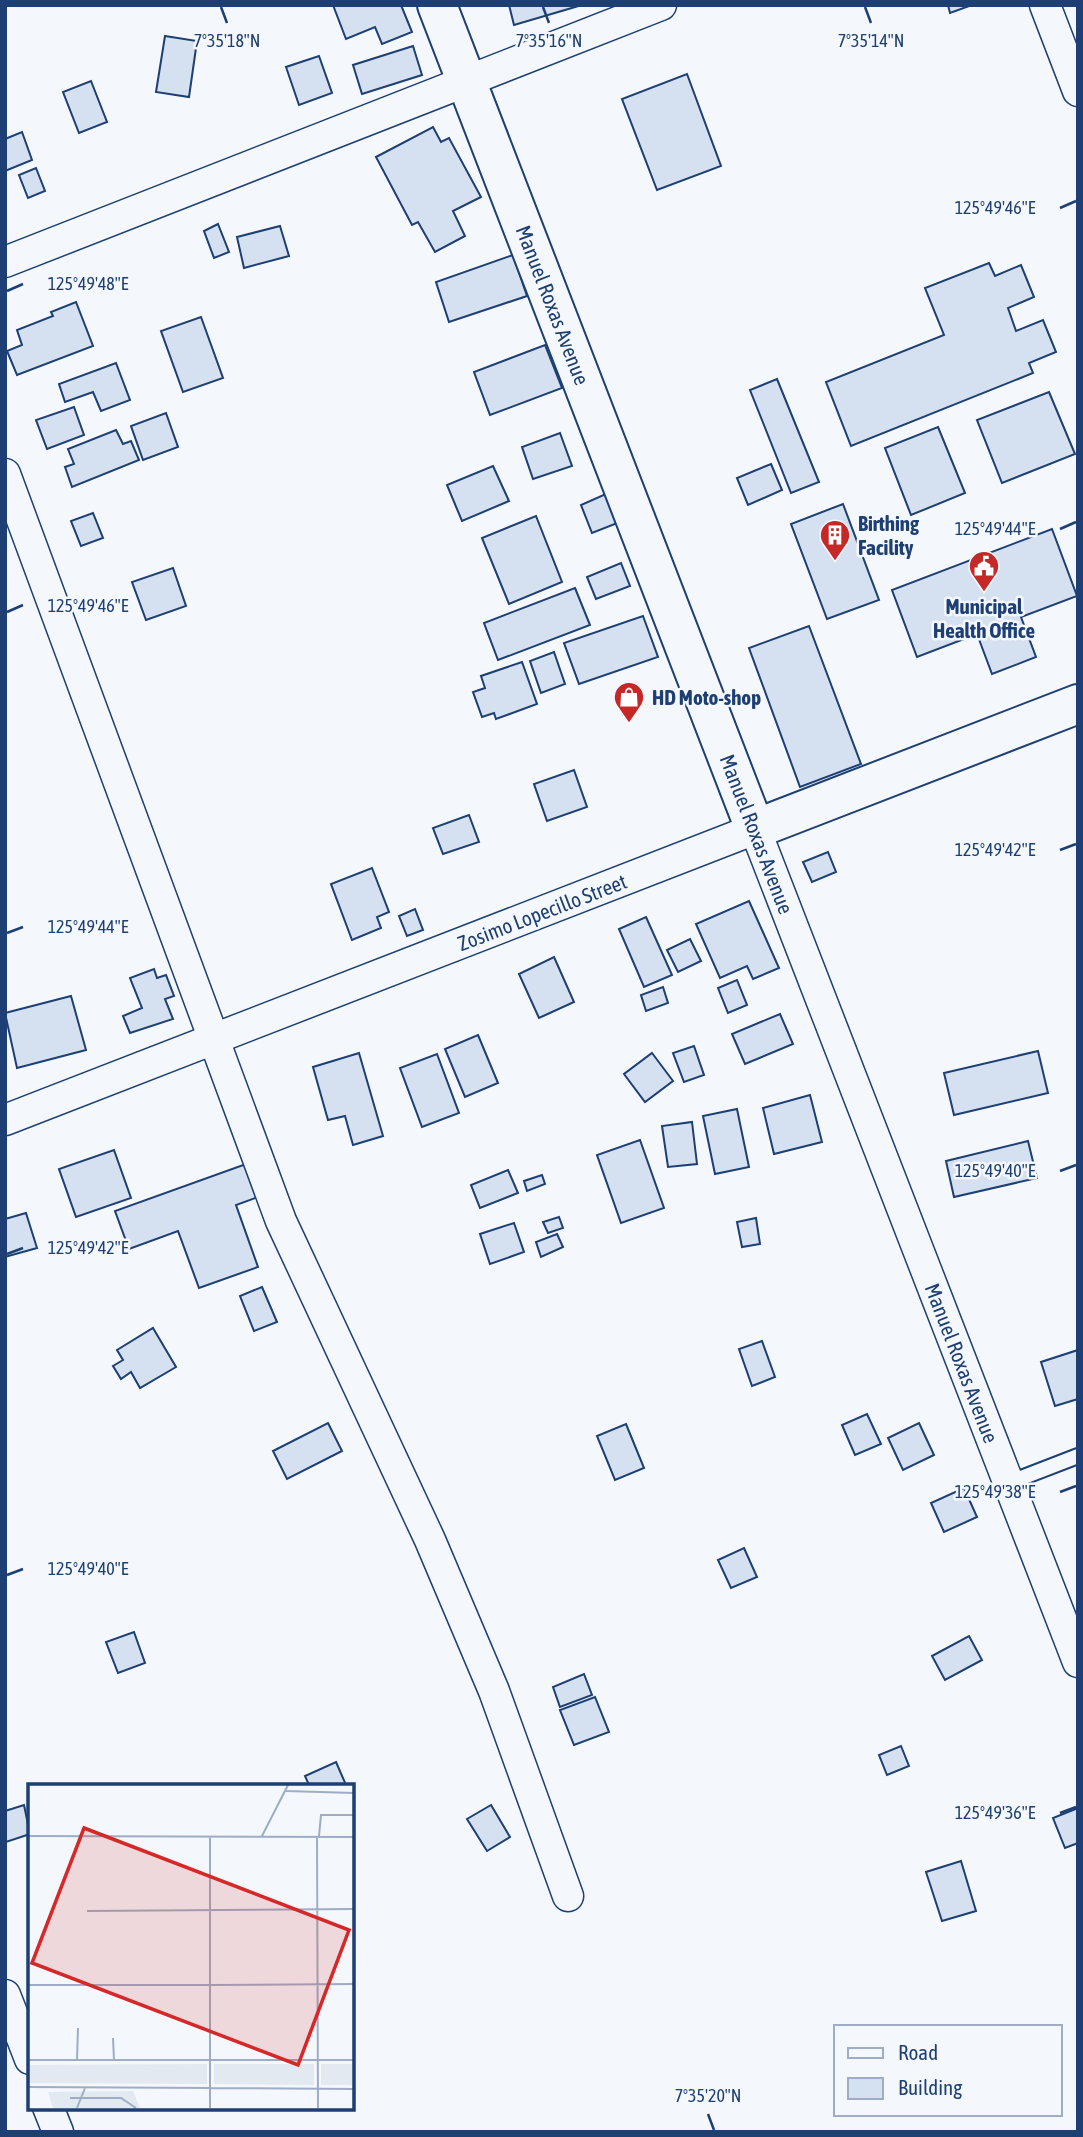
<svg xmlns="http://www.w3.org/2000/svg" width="1083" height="2137" viewBox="0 0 1083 2137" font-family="'Asap Condensed',sans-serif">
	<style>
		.building { fill: #d5e0f0; stroke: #1d3f73; stroke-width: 2 }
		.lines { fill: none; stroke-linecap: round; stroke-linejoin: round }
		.lane-casing { stroke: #1d3f73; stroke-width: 18 }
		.street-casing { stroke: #1d3f73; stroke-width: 33 }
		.secondary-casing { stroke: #1d3f73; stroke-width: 42 }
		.lane { stroke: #f4f7fb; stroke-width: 14 }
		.street { stroke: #f4f7fb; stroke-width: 30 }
		.secondary { stroke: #f4f7fb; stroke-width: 38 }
		.ticks { fill: none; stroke: #1d3f73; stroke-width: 2.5 }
		.labels { text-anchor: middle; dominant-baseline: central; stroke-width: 5; stroke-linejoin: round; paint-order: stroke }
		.street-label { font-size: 21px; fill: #1d3f73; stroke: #f4f7fb }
		.poi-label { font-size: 21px; font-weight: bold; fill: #1d3f73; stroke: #f4f7fb; text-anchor: start }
		.inset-road { fill: none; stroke: #9eadc5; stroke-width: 2 }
		.view { fill: #d62828; fill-opacity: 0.15; stroke: #d62828; stroke-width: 3.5 }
		.inset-edge { fill: none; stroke: #1d3f73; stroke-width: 3.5 }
		.ticks-label { font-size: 18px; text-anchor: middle; fill: #1d3f73; stroke: #f4f7fb; stroke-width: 5; stroke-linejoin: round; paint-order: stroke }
	</style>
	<rect width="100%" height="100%" fill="#f4f7fb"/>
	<g class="building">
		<polygon points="333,5 401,5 412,32 382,44 375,27 346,39"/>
		<polygon points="509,5 582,5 514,25"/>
		<polygon points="948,5 972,5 950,13"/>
		<polygon points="165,36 197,41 189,97 156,92"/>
		<polygon points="413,46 422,75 362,94 353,65"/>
		<polygon points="319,56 332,93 299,105 286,67"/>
		<polygon points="687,74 721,166 657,190 622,99"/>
		<polygon points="91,81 107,122 79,133 63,92"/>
		<polygon points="433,127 441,142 449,138 481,197 453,211 465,236 435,252 418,222 412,225 376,157"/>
		<polygon points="22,132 32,160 5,171 5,139"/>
		<polygon points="36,168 45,191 28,198 19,175"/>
		<polygon points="218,224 229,252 214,258 204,231"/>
		<polygon points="280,226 289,256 244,268 237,237"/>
		<polygon points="513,255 527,296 449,322 436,282"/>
		<polygon points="989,263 995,276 1021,265 1034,297 1008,308 1016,331 1043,320 1056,352 1029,363 1033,373 851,446 826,382 944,335 925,288"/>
		<polygon points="76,302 93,346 17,375 7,351 22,345 17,330 53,316 51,312"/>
		<polygon points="201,317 223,378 183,392 161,331"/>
		<polygon points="545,345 562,388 490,415 474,372"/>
		<polygon points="116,363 130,400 101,411 93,392 65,402 59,384"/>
		<polygon points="777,379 819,482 791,493 750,390"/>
		<polygon points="1049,392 1075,454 1002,483 977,420"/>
		<polygon points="74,407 84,435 47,449 36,420"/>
		<polygon points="166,413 178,447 143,460 131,426"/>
		<polygon points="938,427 965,493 911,515 885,448"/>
		<polygon points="116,430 123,444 131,441 139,460 72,487 65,467 74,464 68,449"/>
		<polygon points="560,433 572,466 533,479 522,447"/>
		<polygon points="771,464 782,490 748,505 737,478"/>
		<polygon points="493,466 509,501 462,521 447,485"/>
		<polygon points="608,493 620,522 592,533 581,505"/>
		<polygon points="843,504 879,600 827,619 791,524"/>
		<polygon points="93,513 103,538 81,546 71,521"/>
		<polygon points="536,516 562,582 509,604 482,538"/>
		<polygon points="1052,529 1077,596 1021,617 1036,657 992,674 977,634 917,657 892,590"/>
		<polygon points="621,563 630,586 596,599 587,577"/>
		<polygon points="173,568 186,606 146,620 132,582"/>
		<polygon points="575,588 590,625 498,660 484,623"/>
		<polygon points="643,616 658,657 579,684 564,643"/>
		<polygon points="809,626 861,764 800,787 749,648"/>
		<polygon points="554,652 565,684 541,693 530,661"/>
		<polygon points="522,662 537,704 496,719 494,713 482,717 473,692 485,688 481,676"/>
		<polygon points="574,770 587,807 547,821 534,784"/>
		<polygon points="469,815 479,842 443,854 433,828"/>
		<polygon points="828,852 836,872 812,882 803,862"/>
		<polygon points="372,868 389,912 377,917 381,928 352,940 331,884"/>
		<polygon points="749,901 779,968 753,979 747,966 720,978 696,924"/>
		<polygon points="415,909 423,930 407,936 399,916"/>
		<polygon points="646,917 672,975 644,987 619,929"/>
		<polygon points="690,939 701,961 678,972 667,950"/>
		<polygon points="554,957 574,1002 539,1018 519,974"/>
		<polygon points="154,969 157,978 166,975 174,996 165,999 173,1019 130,1033 123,1016 142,1008 130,978"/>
		<polygon points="737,980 747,1005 728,1013 718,988"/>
		<polygon points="663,987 668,1003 646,1011 641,995"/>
		<polygon points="71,996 86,1050 17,1068 5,1013"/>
		<polygon points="780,1014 793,1044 745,1064 732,1034"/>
		<polygon points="478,1035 498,1083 465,1097 445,1049"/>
		<polygon points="694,1046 704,1075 684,1082 673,1053"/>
		<polygon points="1038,1051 1048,1093 954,1115 944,1073"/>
		<polygon points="359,1053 383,1136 353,1145 345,1116 328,1120 313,1067"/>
		<polygon points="652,1053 673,1081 645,1102 624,1074"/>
		<polygon points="437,1054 459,1113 422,1127 400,1068"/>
		<polygon points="810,1095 822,1142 774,1154 763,1108"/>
		<polygon points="737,1109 749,1167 715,1174 703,1116"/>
		<polygon points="692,1122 697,1164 668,1167 662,1126"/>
		<polygon points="640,1140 664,1208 621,1223 597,1155"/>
		<polygon points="1028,1141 1037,1178 954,1197 946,1161"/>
		<polygon points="114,1150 131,1198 76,1217 59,1169"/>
		<polygon points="246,1164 258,1197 236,1205 258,1267 199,1288 178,1231 129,1249 115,1211"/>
		<polygon points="508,1170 518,1193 480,1208 471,1185"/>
		<polygon points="542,1175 545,1184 527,1191 524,1181"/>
		<polygon points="26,1213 37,1248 5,1257 5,1219"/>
		<polygon points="559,1217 563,1228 548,1233 543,1222"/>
		<polygon points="756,1218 760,1244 742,1247 737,1222"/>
		<polygon points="514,1223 524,1252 490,1264 480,1234"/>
		<polygon points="557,1234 563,1247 541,1257 536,1242"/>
		<polygon points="262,1287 277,1322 254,1331 240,1296"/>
		<polygon points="153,1328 176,1367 140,1388 131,1372 121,1379 113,1366 123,1360 117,1350"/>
		<polygon points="762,1341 775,1377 752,1386 739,1349"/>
		<polygon points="1078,1350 1078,1399 1055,1406 1041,1362"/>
		<polygon points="867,1414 881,1444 855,1455 842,1425"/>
		<polygon points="328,1423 342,1451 287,1479 273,1451"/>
		<polygon points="919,1423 934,1455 903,1470 888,1438"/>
		<polygon points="626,1424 644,1468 615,1480 597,1436"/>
		<polygon points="964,1488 977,1517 944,1532 931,1503"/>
		<polygon points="744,1548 757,1577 731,1588 718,1560"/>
		<polygon points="134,1632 145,1663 118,1673 106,1642"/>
		<polygon points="969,1636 982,1660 945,1680 932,1656"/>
		<polygon points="584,1674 592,1695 560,1707 553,1687"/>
		<polygon points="595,1697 609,1732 574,1745 560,1710"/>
		<polygon points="901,1746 909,1766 887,1775 879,1755"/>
		<polygon points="336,1762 346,1785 309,1785 305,1776"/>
		<polygon points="24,1805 30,1834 6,1842 5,1811"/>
		<polygon points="491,1805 510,1837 487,1851 467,1819"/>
		<polygon points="1078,1808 1078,1843 1065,1848 1053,1818"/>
		<polygon points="961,1861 976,1911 942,1921 926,1872"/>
	</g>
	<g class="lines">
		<g class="lane-casing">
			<polyline id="lane" points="1008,1483 1078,1456"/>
		</g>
		<g class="street-casing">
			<g id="street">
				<polyline points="1045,5 1078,91"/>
				<polyline points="5,262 661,5"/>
				<polyline points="5,474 281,1221 430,1540 494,1691 568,1896"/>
				<polyline points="5,1120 755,829 1078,1662"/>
				<polyline points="5,1995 30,2059"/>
				<polyline points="48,2107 58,2132"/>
			</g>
		</g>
		<g class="secondary-casing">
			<polyline id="secondary" points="437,5 755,829 1078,704"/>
		</g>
		<use href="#lane" class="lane"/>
		<use href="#street" class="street"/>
		<use href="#secondary" class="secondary"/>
	</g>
	<path class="ticks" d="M221,7L227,23M543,7L549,23M865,7L871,23M1060,208L1076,201M7,291L23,284M1060,529L1076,522M7,612L23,605M1060,850L1076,844M7,933L23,927M1060,1171L1076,1165M7,1254L23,1248M1060,1492L1076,1486M7,1575L23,1569M1060,1813L1076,1807M708,2114L714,2130"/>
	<defs>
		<g id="building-pin" transform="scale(1.575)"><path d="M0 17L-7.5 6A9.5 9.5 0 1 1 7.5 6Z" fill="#c62828" stroke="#f4f7fb"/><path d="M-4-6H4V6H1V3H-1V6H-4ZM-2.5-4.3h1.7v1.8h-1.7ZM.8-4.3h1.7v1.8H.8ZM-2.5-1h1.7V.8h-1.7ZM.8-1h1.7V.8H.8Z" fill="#fff"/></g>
		<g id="civic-pin" transform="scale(1.575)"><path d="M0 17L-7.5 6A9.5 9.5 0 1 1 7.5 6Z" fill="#c62828" stroke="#f4f7fb"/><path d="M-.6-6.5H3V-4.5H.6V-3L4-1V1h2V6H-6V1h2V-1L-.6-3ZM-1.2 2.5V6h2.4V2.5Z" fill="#fff"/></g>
		<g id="shop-pin" transform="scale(1.575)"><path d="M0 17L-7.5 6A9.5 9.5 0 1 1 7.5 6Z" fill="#c62828" stroke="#f4f7fb"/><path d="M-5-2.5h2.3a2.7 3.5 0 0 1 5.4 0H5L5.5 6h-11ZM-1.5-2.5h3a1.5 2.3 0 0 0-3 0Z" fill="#fff"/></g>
	</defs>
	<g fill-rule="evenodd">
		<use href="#building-pin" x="835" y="535"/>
		<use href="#civic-pin" x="984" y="566"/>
		<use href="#shop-pin" x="629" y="697"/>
	</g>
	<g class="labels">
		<g class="street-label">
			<text transform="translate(553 305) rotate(69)">Manuel Roxas Avenue</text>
			<text transform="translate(757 834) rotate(69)">Manuel Roxas Avenue</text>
			<text transform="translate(542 912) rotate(-21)">Zosimo Lopecillo Street</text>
			<text transform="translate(962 1363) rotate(69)">Manuel Roxas Avenue</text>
		</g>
		<g class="poi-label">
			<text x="858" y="523">Birthing<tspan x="858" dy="24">Facility</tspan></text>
			<text x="984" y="606" text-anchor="middle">Municipal<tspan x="984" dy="24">Health Office</tspan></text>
			<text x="652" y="697">HD Moto-shop</text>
		</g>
	</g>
	<g transform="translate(28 1784)">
		<rect width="326" height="326" fill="#f4f7fb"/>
		<path d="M179,280V300L0,299V281ZM186,280H286V301L186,300ZM293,280H325V301H293ZM105,307L112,324H25L20,308Z" fill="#e3e9f0"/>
		<path class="inset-road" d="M258,7L326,9M0,52L326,53M234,52L260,1M289,52L290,324M291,52L293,31H326M59,127L326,125M0,201H182V52M85,254L86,276M0,276H183M49,276L50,244M183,276H326M0,303L182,304V201L326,200M42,314H93L108,324M49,324L57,304M182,324V304L326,305"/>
		<path class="view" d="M56,44L321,146L270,281L4,179Z"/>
		<rect width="326" height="326" class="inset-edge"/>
	</g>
	<g class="ticks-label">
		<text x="227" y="47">7°35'18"N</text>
		<text x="549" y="47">7°35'16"N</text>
		<text x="871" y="47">7°35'14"N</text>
		<text x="995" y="214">125°49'46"E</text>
		<text x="88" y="290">125°49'48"E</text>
		<text x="995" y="535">125°49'44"E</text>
		<text x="88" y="612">125°49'46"E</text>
		<text x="995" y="856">125°49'42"E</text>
		<text x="88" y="933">125°49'44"E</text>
		<text x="995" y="1177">125°49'40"E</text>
		<text x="88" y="1254">125°49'42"E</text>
		<text x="995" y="1498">125°49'38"E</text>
		<text x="88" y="1575">125°49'40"E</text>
		<text x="995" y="1819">125°49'36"E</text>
		<text x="708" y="2102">7°35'20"N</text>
	</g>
	<rect width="1083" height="2137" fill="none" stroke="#1d3f73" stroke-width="14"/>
	<rect x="834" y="2025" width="228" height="91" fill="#f4f7fb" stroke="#9eadc5" stroke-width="2"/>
	<rect x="848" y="2048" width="35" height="10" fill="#f4f7fb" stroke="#9eadc5" stroke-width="2"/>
	<text x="898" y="2060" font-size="21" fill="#1d3f73">Road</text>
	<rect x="848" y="2078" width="35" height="21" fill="#d5e0f0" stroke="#9eadc5" stroke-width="2"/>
	<text x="898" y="2095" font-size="21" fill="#1d3f73">Building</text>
</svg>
